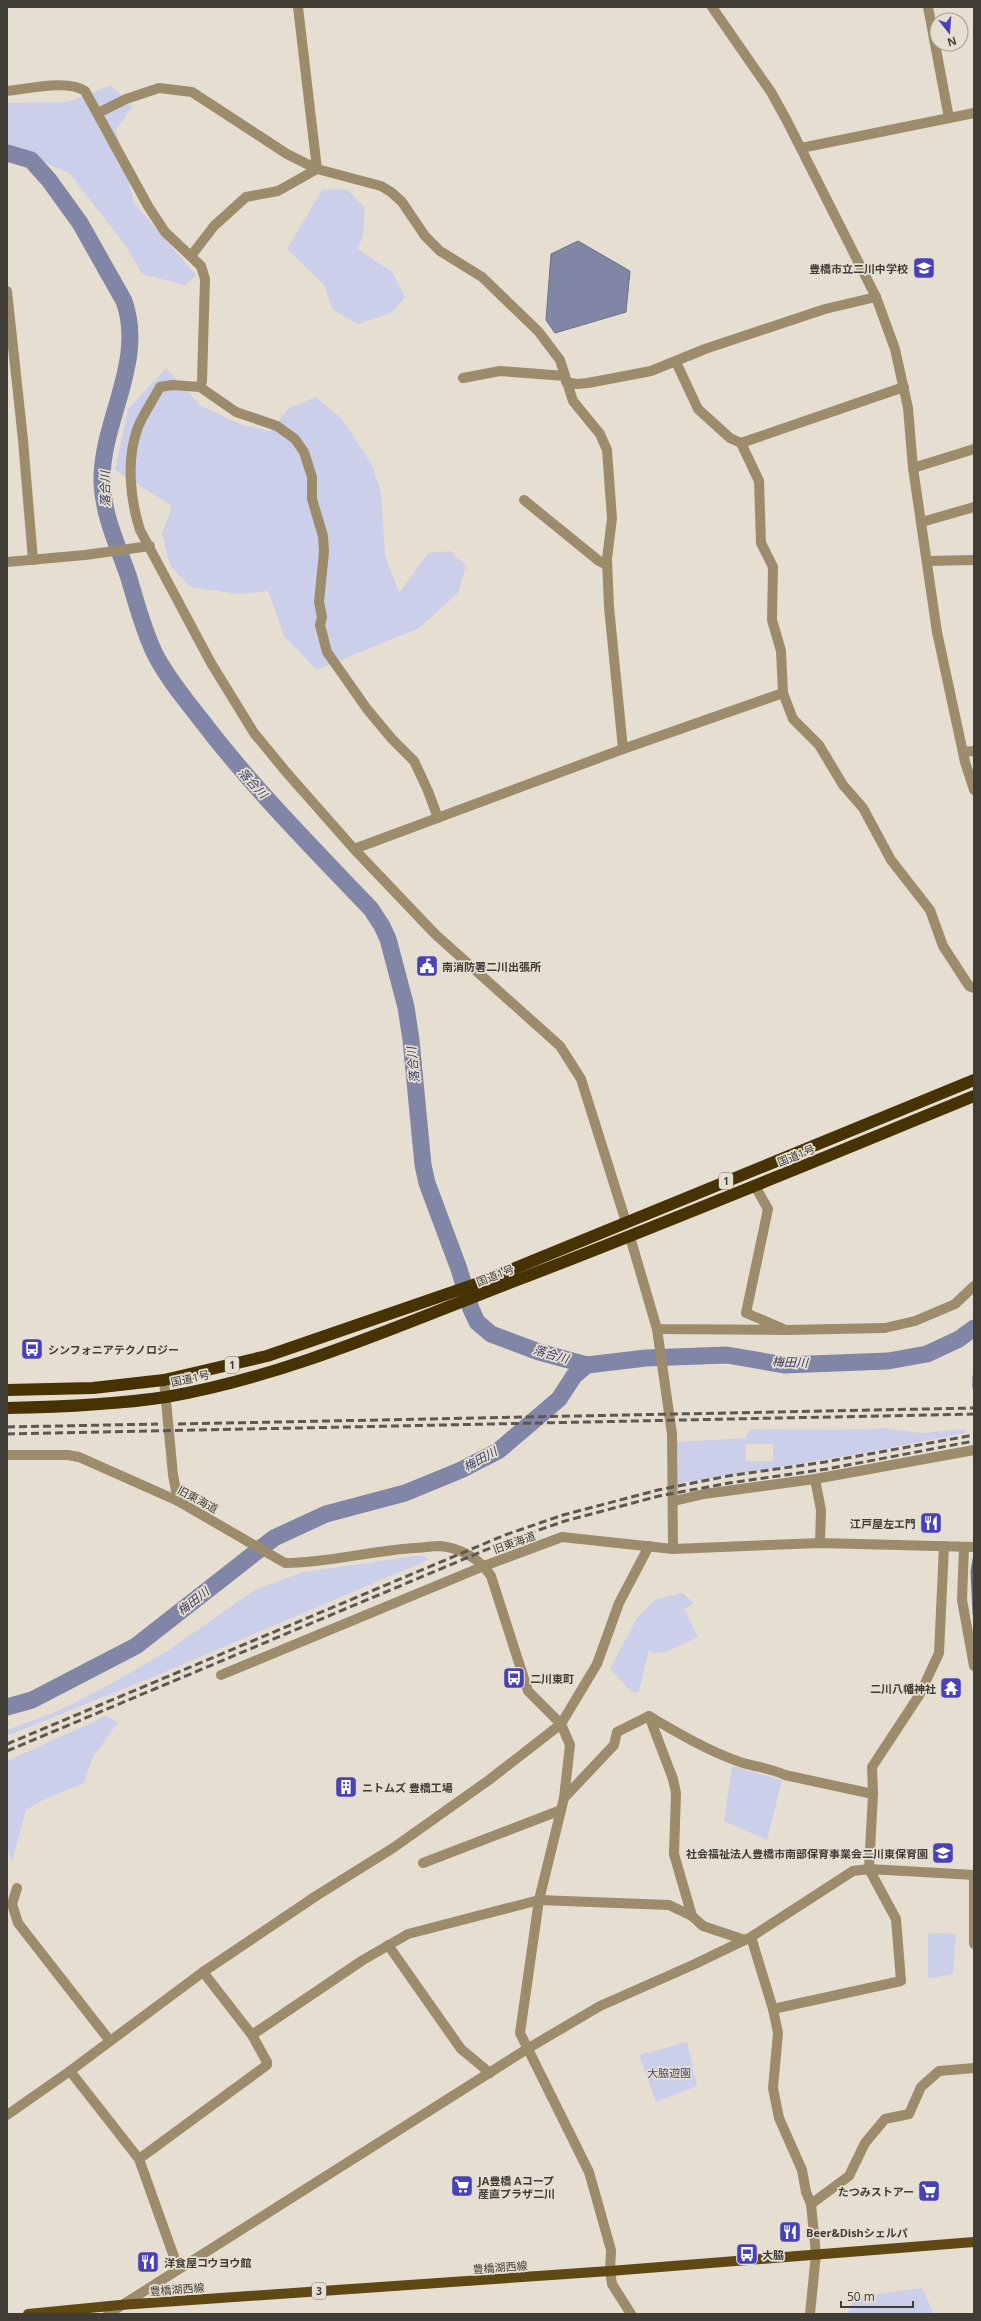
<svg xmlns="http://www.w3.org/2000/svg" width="981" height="2321" viewBox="0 0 981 2321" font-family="'Open Sans','Noto Sans JP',sans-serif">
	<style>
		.green { fill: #cbcfea; fill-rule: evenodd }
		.water { fill: #8185a6; stroke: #6e6f85 }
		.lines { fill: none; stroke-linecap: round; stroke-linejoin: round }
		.stream { stroke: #6e6f85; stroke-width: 3 }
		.river { stroke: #8185a6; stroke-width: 17 }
		.minor { stroke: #9d8c6c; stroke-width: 10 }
		.major { stroke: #604814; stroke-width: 10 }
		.highway { stroke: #463203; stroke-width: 12 }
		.rail { stroke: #5c5851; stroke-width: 3; stroke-dasharray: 8 4; stroke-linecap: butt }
		.labels { text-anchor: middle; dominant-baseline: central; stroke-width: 3.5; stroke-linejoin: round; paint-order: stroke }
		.shield { fill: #e6dfd1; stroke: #726e65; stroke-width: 1 }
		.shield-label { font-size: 10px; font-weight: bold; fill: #403d37 }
		.poi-label { font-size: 11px; font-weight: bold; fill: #403d37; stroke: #e6dfd1; text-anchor: start }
		.street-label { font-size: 11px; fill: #403d37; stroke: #e6dfd1 }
		.park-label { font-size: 11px; fill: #454878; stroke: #e6dfd1 }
		.water-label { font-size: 12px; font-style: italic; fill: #373a68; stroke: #e6dfd1 }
	</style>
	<rect width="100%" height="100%" fill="#e6dfd1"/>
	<g class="green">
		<polygon points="111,85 132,107 116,130 134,203 196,275 185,285 142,274 126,246 69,173 7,146 7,103 68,102"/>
		<polygon points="347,189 365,208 363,236 358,249 392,272 405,297 391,313 358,324 333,310 324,285 287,249 322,190"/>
		<polygon points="166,368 201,406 242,425 270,431 289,408 316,397 342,419 372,465 381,493 385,556 399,593 428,553 450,551 466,566 458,593 419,628 317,670 284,636 268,591 238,594 190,587 170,565 162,534 172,506 115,470 128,409"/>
		<path d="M885,1428L921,1433L965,1429L966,1433L858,1454L675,1484V1442L746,1438L750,1429L838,1430ZM746,1444H773V1461H746Z"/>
		<polygon points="416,1556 425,1556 428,1560 153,1677 7,1736 7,1730 56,1712 111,1684 167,1651 255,1590 303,1572"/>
		<polygon points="682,1593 694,1603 678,1613 685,1610 698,1637 663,1653 652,1652 649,1649 639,1692 632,1692 610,1669 637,1618 656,1599"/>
		<polygon points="106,1716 118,1722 93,1757 84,1783 41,1801 26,1810 12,1861 7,1847 7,1761"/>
		<polygon points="732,1766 782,1780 767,1840 724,1821"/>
		<polygon points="928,1933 956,1934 953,1974 928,1979"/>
		<polygon points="687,2042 697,2086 656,2102 639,2055"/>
		<polygon points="922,2288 934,2314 847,2314 855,2297"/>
	</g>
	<polygon class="water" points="578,241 630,271 626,312 555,333 546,320 551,254"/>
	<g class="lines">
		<g class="stream">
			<polyline points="974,1376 974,1388"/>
			<polyline points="974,1559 972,1571 974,1614"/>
		</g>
		<g class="river">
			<path d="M7,153L31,160L49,180L80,223L124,301C146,363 100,422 102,484C104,517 117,544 128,575C136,601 143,630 155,654C167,678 186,700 202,721C253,788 313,848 371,909L382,926L388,939L406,1007L411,1040L423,1165L427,1183L459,1269L471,1309L477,1322L491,1334L539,1352L587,1365"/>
			<polyline points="7,1707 32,1700 136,1646 274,1538 326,1514 405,1493 461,1470 498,1451 559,1399 574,1376 587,1365 646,1358 727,1355 784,1365 888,1361 927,1354 959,1339 974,1328"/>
		</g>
		<g class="minor">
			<polyline points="298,7 317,169"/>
			<polyline points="712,7 771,92 787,121 876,297 895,349 908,408 913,468 937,632 965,762 974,790"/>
			<polyline points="928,7 949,118"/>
			<path d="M7,91C28,89 68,79 85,91L148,206L165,232L201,266L205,279L202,381L200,387"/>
			<polyline points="98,113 126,99 159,88 192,92 287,154 317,169 381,186 391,192 402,202 425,236 440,251 482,277 538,331 560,360 573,401 600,434 607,450 612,518 607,559 609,607 623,749"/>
			<polyline points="801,148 974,113"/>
			<polyline points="191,256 214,226 246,197 278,191 317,169"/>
			<polyline points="7,291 23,440 33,560"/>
			<polyline points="676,362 698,409 730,438 741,443 759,481 761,543 773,567 772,620 781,651 783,693"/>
			<polyline points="463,378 500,371 565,376"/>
			<polyline points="566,382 577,384 588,383 651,371 705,349 825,309 876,297"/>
			<polyline points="741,443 904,387"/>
			<polyline points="913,468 974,449"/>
			<polyline points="524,500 599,561 607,565"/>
			<polyline points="922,522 974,507"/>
			<polyline points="927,561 974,560"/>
			<polyline points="7,562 85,555 150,546"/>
			<polyline points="963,752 974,751"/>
			<path d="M438,818L428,791L414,761L392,739L367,709L327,652L320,625L322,617L319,602L324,552L323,536L312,499V477L304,452L295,439L277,426L236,412L200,387L172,385L160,387C153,400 144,413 138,427C126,459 130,499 140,530L211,663L254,733L287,773L354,849L435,934L560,1046L581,1079L626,1222"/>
			<polyline points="354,849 623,749 783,693 793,719 819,745 843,785 863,808 891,860 930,910 943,946 969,986 974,988"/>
			<polyline points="630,1237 657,1329 786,1330 746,1313 768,1209 755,1186"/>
			<polyline points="657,1329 672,1434 673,1549"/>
			<polyline points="786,1330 885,1328 915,1321 955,1304 974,1286"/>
			<polyline points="164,1380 173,1475 178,1501"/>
			<path d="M7,1455H68L79,1457L178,1501L285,1563C328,1563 370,1551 413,1548C422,1548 431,1546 440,1546C461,1548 480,1559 491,1576L528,1691L561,1724L570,1745L564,1798L539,1900L520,2033L589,2172L611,2250L610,2271L612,2284L631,2314"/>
			<polyline points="815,1479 821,1510 820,1543"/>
			<polyline points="674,1501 704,1494 815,1479 974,1450"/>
			<polyline points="964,1547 962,1600 974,1666"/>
			<polyline points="221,1675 484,1566 562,1537 673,1549 820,1543 974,1547"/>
			<polyline points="649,1716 673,1779 676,1793 674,1854 692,1916"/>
			<path d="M564,1798L614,1745L617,1732L649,1716C678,1733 708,1751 740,1762C755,1767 770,1768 785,1775L873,1794L872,1767L920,1694L939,1653L944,1546"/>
			<polyline points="423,1863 561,1810"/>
			<polyline points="974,1876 974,1944"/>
			<polyline points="17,1888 12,1904 18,1923 110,2041"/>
			<polyline points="751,1937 773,2009 778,2033 773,2088 779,2118 802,2170 806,2192 811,2204 816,2254 810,2314"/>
			<polyline points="388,1945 461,2049 490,2073"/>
			<polyline points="773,2009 901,1981 896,1919 869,1869 873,1794"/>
			<polyline points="252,2035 363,1960 408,1934 539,1900 669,1905 692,1916 703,1926 745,1940"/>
			<polyline points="70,2071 139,2159 178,2268"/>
			<polyline points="7,2115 70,2071 203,1972 316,1896 393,1848 489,1780 561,1724 597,1664 619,1603 649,1546"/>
			<polyline points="139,2159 267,2065 267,2062 252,2035 203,1972"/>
			<polyline points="811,2204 849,2176 865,2143 885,2119 909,2114 921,2087 939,2071 974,2068"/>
			<polyline points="108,2314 527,2049 600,2006 695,1964 751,1937 853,1871 869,1869 974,1875"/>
		</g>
		<polyline class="major" points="28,2314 120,2305 610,2271 974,2242"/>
		<g class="highway">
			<polyline points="7,1390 93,1388 164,1380 267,1356 479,1283 974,1080"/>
			<path d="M7,1408C60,1407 113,1405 166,1397C284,1377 400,1325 512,1282C667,1223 820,1159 974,1096"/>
		</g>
		<g class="rail">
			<polyline points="178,1424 974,1408"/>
			<polyline points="7,1427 158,1424"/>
			<polyline points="7,1434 974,1414"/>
			<polyline points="7,1744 505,1535 563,1515 658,1490 728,1476 825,1462 974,1435"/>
			<polyline points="7,1751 507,1541 565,1521 659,1496 729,1483 827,1469 974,1441"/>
		</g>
	</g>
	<defs>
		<g id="school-square" transform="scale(1.15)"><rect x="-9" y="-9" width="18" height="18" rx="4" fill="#4841b7" stroke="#e6dfd1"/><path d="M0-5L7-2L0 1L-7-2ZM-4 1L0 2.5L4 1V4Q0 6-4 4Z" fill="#fff"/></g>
		<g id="civic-square" transform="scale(1.15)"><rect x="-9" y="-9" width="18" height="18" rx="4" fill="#4841b7" stroke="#e6dfd1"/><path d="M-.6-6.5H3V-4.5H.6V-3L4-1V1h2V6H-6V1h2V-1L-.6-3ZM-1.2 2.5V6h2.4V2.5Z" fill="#fff"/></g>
		<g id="bus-square" transform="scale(1.15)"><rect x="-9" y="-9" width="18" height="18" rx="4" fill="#4841b7" stroke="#e6dfd1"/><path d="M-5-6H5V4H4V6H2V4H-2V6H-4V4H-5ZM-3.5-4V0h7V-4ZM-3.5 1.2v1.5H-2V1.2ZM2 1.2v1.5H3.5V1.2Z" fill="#fff"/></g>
		<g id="restaurant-square" transform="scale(1.15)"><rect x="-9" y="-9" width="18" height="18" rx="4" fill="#4841b7" stroke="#e6dfd1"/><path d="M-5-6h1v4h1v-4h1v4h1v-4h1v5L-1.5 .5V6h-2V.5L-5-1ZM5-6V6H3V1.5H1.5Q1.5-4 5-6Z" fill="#fff"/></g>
		<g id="temple-square" transform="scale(1.15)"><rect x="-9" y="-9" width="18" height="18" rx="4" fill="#4841b7" stroke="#e6dfd1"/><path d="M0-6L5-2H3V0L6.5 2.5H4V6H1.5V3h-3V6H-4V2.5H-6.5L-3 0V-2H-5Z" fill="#fff"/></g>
		<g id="building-square" transform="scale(1.15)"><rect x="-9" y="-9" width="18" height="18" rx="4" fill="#4841b7" stroke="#e6dfd1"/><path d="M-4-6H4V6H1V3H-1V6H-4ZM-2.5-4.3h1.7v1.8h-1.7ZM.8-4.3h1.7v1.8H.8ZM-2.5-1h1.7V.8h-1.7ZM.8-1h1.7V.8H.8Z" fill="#fff"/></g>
		<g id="supermarket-square" transform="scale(1.15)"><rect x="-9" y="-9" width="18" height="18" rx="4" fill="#4841b7" stroke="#e6dfd1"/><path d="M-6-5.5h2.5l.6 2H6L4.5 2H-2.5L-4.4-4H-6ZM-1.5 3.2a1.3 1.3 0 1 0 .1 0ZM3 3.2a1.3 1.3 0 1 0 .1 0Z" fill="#fff"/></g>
	</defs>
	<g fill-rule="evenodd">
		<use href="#school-square" x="924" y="268"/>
		<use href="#civic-square" x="427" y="966"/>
		<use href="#bus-square" x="32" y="1349"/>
		<use href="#restaurant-square" x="931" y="1523"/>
		<use href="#bus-square" x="514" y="1678"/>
		<use href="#temple-square" x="951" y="1688"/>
		<use href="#building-square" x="346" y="1787"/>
		<use href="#school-square" x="943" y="1853"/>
		<use href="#supermarket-square" x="462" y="2186"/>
		<use href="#supermarket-square" x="929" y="2191"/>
		<use href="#restaurant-square" x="790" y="2232"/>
		<use href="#bus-square" x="747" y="2254"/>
		<use href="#restaurant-square" x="148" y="2262"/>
	</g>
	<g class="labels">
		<g class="shield">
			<rect x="719" y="1173" width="14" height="16" rx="3"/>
			<rect x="225" y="1357" width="14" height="16" rx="3"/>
			<rect x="312" y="2283" width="14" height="16" rx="3"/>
		</g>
		<g class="shield-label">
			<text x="726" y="1181">1</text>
			<text x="232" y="1365">1</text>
			<text x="319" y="2291">3</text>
		</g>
		<g class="poi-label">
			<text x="908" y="268" text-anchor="end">豊橋市立二川中学校</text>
			<text x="442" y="966">南消防署二川出張所</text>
			<text x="48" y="1349">シンフォニアテクノロジー</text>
			<text x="916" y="1523" text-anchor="end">江戸屋左エ門</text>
			<text x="530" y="1678">二川東町</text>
			<text x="936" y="1688" text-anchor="end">二川八幡神社</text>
			<text x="362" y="1787">ニトムズ 豊橋工場</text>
			<text x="928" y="1853" text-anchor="end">社会福祉法人豊橋市南部保育事業会二川東保育園</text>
			<text x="478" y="2180">JA豊橋 Aコープ<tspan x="478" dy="13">産直プラザ二川</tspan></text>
			<text x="914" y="2191" text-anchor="end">たつみストアー</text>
			<text x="806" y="2232">Beer&amp;Dishシェルパ</text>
			<text x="762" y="2254">大脇</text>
			<text x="164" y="2262">洋食屋コウヨウ館</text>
		</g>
		<g class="street-label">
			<text transform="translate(796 1155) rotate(-22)">国道1号</text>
			<text transform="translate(495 1275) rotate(-21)">国道1号</text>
			<text transform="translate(190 1378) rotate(-12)">国道1号</text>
			<text transform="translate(198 1499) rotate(28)">旧東海道</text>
			<text transform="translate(514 1542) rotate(-20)">旧東海道</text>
			<text transform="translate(500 2267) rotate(-4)">豊橋湖西線</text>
			<text transform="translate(177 2289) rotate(-4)">豊橋湖西線</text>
		</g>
		<g class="park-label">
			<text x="669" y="2072">大脇遊園</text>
		</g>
		<g class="water-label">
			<text transform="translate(105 489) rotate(-91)">落合川</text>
			<text transform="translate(253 783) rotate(47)">落合川</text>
			<text transform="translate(413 1065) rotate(-96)">落合川</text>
			<text transform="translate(551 1354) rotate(16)">落合川</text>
			<text transform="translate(790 1362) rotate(2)">梅田川</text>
			<text transform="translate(480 1459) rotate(-29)">梅田川</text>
			<text transform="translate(193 1601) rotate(-38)">梅田川</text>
		</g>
	</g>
	<rect width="981" height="2321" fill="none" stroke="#403d37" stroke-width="16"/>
	<g transform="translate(949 32) rotate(163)"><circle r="19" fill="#e6dfd1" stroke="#a49e93"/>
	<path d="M0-3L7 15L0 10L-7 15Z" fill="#4841b7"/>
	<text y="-6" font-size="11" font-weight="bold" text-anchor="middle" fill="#403d37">N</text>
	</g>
	<path d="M841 2301v6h72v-6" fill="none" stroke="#403d37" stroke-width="2"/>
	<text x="847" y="2301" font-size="12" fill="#403d37" stroke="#e6dfd1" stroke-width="3" paint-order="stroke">50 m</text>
</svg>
